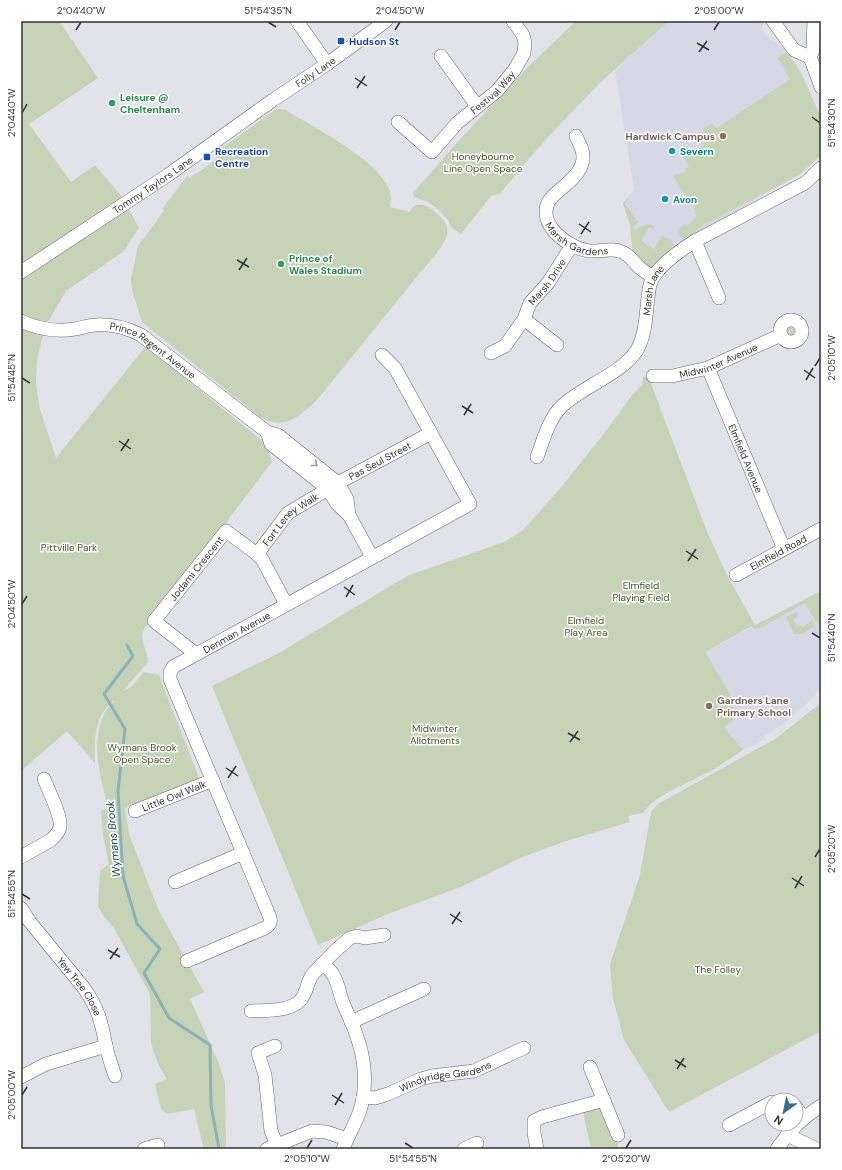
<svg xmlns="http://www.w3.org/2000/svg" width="842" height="1170" viewBox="0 0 842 1170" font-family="'DM Sans',sans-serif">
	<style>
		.built { fill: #d6d8e6 }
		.green { fill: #c6d3b7 }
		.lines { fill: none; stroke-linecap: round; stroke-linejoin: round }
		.stream { stroke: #88b4b7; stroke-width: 3 }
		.minor-casing { stroke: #63646b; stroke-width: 14 }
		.minor { stroke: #fff; stroke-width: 13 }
		.oneway { stroke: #99999a }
		.ticks { fill: none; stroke: #333336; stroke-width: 1.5 }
		.transit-dot { fill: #1a4fb4; stroke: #fff; stroke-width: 1.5 }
		.leisure-dot { fill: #2e9e5b; stroke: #fff; stroke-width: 1.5 }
		.education-dot { fill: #8d6e63; stroke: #fff; stroke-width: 1.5 }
		.culture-dot { fill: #0f9aa8; stroke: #fff; stroke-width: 1.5 }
		.labels { text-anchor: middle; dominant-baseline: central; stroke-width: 3; stroke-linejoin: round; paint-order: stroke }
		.transit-label { font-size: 10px; font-weight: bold; fill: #164399; stroke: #fff; text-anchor: start }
		.street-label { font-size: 10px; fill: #333336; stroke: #fff }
		.leisure-label { font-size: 10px; font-weight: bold; fill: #27864d; stroke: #fff; text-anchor: start }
		.education-label { font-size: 10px; font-weight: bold; fill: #785e54; stroke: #fff; text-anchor: end }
		.culture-label { font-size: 10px; font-weight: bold; fill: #0d838f; stroke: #fff; text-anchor: start }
		.park-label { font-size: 10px; fill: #3e5120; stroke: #fff }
		.water-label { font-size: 11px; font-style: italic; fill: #0e393c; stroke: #fff }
		.neatline { fill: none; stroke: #333336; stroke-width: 1.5 }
		.ticks-label { font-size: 10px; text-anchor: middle; fill: #333336 }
	</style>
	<rect width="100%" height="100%" fill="#e2e3ea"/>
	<g class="built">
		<polygon points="669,21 762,21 763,24 761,29 768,38 784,48 800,71 821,117 821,155 799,175 691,238 655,270 633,257 630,225 623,203 634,190 615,70"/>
		<polygon points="821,591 821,689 816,692 815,696 785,723 765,735 763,739 759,743 743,750 713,770 656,799 646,807 705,652"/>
	</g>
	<g class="green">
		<path d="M21,21H59L98,78L29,124L71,182L95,165L123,198L139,228L123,252L66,291L45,327L37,360L36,383L39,406L56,458L146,346L267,445L272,462L227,521L226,531L154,621C132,632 147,644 148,662L123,691L131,687L144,672L159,675L199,778L125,808L129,834L158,909L204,992L190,999L218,1061L225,1083L226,1149H204L194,1109L168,1114L161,1109L155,1084L167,1079L159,1066L153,1050L151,1041L150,994L114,928L104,917L98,906L100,871L109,864L103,835L101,811L108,808C100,776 90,743 105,712C108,708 112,704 115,700C94,715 94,739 95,763L67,731L21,771Z"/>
		<path d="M576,21H669C648,40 626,59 605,78C568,115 532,153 500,194L491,196L461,234L452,228L448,220L438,209L428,202L414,197L413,193L463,136L530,65Z"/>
		<polygon points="787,52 800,71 821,117 821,155 799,175 703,225 697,230 685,242 678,232 680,228 685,224 686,226 693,221 692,220 697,216 694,212 696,211 673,177 677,174 679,175 686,171 685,169 689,166 682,155 690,150 691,151 695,148 697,150 704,145 703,143 707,140 702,130 711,124 717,128 790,79 778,58"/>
		<path d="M276,109H280L286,110C314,128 376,158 389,189C392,195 391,201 390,207L410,212L413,206C422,203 428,206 435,212C443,218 449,225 447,235C445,246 423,269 415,279C382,319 350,360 317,400C299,417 286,430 261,418L142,322L132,290L131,279L138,246L164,211L162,209L187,176L190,178L194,174L198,173L221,155L218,151Z"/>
		<polygon points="629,197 625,204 638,222 633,226 635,230 647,224 655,226 653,229 649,227 641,241 654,249 662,235 671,240 677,249 655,270 633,257 630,225 623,203"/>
		<circle cx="791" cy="331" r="9"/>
		<path d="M648,376L708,534L729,579L755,625L821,591V623L818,624L816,622L805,603L760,628L754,629L752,626L705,652L730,694L735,719L726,726L725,729L743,750C733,757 722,764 712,770C693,781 653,795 643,813L628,816L630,822L563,842L520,858L461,887L388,914L318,945L212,686L277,654L407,576L504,542L523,530L558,491L606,431L632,395L642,385L643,377Z"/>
		<polygon points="796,612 798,617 793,619 797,626 799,625 803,627 812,620 815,626 802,634 794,634 786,617"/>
		<polygon points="821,703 821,1031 669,1112 624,1040 613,998 610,964 640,875 651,812 658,804 775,739"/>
		<polygon points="604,1100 618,1135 618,1149 591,1149 582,1107"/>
	</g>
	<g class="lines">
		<polyline class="stream" points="127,645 133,656 104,694 125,729 118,791 123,876 137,924 160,949 144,973 169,1018 210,1045 211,1105 219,1149"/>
		<g class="minor-casing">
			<g id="minor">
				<polyline points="297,21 327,64"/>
				<polyline points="773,21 794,50 810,57"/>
				<polyline points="814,21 813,50 810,57 821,87"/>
				<polyline points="441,56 477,106"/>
				<path id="s1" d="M398,122L432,152L457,123L497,91L515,69L524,53L525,43L523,35L513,21"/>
				<path id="s2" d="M576,136C578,141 581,146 582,150C587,167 573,179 562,188C557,192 552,196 549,201C536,224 568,248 589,251C600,252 612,247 622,252C630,255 634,263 640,268C644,272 649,274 653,276"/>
				<polyline points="695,241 719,298"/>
				<path id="s3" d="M21,272L168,175L273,100L327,64L386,21"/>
				<polyline points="524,319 557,345"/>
				<circle cx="791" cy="331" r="11"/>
				<path id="s4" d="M21,321C38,329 56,332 75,329C82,328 89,325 96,325C112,324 127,328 141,335L267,432L278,435L338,483L347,499L349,515"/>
				<path id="s5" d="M491,353L505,346L524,319L530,303L548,283L572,245"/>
				<path id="s6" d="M708,368L784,549"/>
				<path id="s7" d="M653,376H672L708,368L781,335"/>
				<polyline points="267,432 271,444 328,489 337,504 349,515 372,557"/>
				<path id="s8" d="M537,457C543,441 549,418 562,406C582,387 623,373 637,350C646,334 646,314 648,297C649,292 649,286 651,282C657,266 681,250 695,241L805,183L821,168"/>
				<path id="s9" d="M257,554L288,513L338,483L431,433"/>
				<path id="s10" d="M736,575L821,529"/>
				<path id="s11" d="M196,654L154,621L226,531L257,554L262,559L286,604"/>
				<path id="s12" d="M135,811L213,780"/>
				<path d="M21,857L51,840C55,836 59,833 60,827C62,817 48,789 44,779"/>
				<polyline points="175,882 243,853"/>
				<path id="s13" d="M21,908L30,922L84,988C99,1010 101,1021 106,1046C108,1056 112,1066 115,1076"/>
				<path id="s14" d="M187,961L265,928C270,925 272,921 269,915L170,679V673L173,667L470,504L395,368L382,355"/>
				<path d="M322,964C337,972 338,989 343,1003C348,1015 354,1026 357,1037C365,1059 367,1085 361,1107C357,1122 348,1135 343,1149"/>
				<path d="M251,1011C266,1010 293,1012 302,998C307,991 307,983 312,975L335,951L350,938L357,936L365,938L384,935"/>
				<polyline points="351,1022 424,989"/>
				<polyline points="275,1046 258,1053 265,1075 271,1131 277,1145"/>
				<polyline points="590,1067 618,1135"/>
				<polyline points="21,1077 46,1064 106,1046"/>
				<path id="s15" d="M363,1097L375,1098L388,1094L421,1079L432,1076L474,1071L524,1048"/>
				<polyline points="796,1107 804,1118"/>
				<polyline points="729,1125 772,1102"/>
				<polyline points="787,1135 817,1149"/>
				<polyline points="144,1149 158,1145"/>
				<polyline points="267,1149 312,1131 326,1132 347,1139"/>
				<polyline points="464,1149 477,1143"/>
				<polyline points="537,1149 534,1133 534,1121 542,1117 604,1100"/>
				<path d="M777,1149C789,1131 803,1117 821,1106"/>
			</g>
		</g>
		<use href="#minor" class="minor"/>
	</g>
	<defs><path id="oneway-chevron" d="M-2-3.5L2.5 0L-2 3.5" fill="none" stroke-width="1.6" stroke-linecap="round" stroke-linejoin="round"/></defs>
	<use class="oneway" href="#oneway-chevron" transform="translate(315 464) rotate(39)"/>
	<path class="ticks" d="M268,22L276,27M76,30L81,22M395,30L400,22M714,30L719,22M697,43L709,50M699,52L707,41M355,78L367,86M357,88L365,76M22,113L27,104M812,117L820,123M579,224L591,232M581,234L589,222M237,260L249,267M239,270L247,258M815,366L820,358M804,370L815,378M22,378L30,383M806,380L813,368M462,406L473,413M464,415L471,404M119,441L131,449M121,451L129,439M686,551L698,559M688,561L696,549M344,587L355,595M346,597L353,585M22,604L27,596M812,633L820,638M568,733L580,740M570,742L578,731M226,768L238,776M228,778L236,766M815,857L820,849M792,878L804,886M795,888L802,876M22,894L30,899M450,914L462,922M452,924L460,912M108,950L120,957M110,959L118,948M675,1060L686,1067M677,1069L684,1058M22,1095L27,1087M332,1095L344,1103M335,1105L342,1093M405,1143L413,1148M307,1148L312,1140M626,1148L631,1140"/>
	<g class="transit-dot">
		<rect x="337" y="37" width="8" height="8" rx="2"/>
		<rect x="203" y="153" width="8" height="8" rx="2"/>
	</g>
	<g class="leisure-dot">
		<circle cx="112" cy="103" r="4"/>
		<circle cx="281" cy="264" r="4"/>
	</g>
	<g class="education-dot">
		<circle cx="723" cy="136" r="4"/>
		<circle cx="709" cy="706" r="4"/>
	</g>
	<g class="culture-dot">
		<circle cx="672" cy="151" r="4"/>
		<circle cx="665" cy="199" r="4"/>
	</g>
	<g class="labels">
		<g class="transit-label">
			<text x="349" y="41">Hudson St</text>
			<text x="215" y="151">Recreation<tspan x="215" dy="12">Centre</tspan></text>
		</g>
		<g class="street-label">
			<text stroke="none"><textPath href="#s3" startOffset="356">Folly Lane</textPath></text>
			<text stroke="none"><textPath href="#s1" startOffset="131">Festival Way</textPath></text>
			<text stroke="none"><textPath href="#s3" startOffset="158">Tommy Taylors Lane</textPath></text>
			<text stroke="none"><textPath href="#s2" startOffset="137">Marsh Gardens</textPath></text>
			<text stroke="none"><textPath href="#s5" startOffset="93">Marsh Drive</textPath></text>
			<text stroke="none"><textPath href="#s8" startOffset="214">Marsh Lane</textPath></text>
			<text stroke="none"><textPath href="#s4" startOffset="141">Prince Regent Avenue</textPath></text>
			<text stroke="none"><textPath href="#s7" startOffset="68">Midwinter Avenue</textPath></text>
			<text stroke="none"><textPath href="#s6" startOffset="98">Elmfield Avenue</textPath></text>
			<text stroke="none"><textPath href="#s9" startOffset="157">Pas Seul Street</textPath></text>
			<text stroke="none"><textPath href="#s9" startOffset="49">Fort Leney Walk</textPath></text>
			<text stroke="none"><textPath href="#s10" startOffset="48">Elmfield Road</textPath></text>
			<text stroke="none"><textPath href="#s11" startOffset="121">Jodami Crescent</textPath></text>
			<text stroke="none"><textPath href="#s14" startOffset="441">Denman Avenue</textPath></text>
			<text stroke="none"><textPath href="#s12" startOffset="42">Little Owl Walk</textPath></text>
			<text stroke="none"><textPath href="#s13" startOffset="98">Yew Tree Close</textPath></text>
			<text stroke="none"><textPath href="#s15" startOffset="86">Windyridge Gardens</textPath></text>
		</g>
		<g class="leisure-label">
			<text x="120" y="97">Leisure @<tspan x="120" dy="12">Cheltenham</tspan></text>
			<text x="289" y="258">Prince of<tspan x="289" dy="12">Wales Stadium</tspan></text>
		</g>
		<g class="education-label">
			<text x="715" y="136">Hardwick Campus</text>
			<text x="717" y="700" text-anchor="start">Gardners Lane<tspan x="717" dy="12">Primary School</tspan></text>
		</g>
		<g class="culture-label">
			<text x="680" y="151">Severn</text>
			<text x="673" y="199">Avon</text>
		</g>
		<g class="park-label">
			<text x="483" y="156">Honeybourne<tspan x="483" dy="12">Line Open Space</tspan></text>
			<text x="69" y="547">Pittville Park</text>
			<text x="641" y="585">Elmfield<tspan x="641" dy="12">Playing Field</tspan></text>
			<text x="586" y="620">Elmfield<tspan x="586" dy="12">Play Area</tspan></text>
			<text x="435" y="728">Midwinter<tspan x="435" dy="12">Allotments</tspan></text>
			<text x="142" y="747">Wymans Brook<tspan x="142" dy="12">Open Space</tspan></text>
			<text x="718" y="969">The Folley</text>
		</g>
		<g class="water-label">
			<text transform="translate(113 839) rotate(-95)">Wymans Brook</text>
		</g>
	</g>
	<rect width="842" height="1170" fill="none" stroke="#ffffff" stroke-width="44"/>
	<g transform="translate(784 1112) rotate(213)"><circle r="19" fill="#ffffff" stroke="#adadaf"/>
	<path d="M0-3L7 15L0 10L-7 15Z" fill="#357188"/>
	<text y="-6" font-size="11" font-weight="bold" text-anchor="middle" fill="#333336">N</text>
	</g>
	<rect x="22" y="22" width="798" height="1126" class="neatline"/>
	<g class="ticks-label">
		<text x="81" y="14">2°04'40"W</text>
		<text x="268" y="14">51°54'35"N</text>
		<text x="400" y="14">2°04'50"W</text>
		<text x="719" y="14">2°05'00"W</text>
		<text transform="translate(11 113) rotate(-90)" y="4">2°04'40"W</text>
		<text transform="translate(831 123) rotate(-90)" y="4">51°54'30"N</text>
		<text transform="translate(831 358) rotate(-90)" y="4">2°05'10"W</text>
		<text transform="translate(11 378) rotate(-90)" y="4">51°54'45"N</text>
		<text transform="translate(11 604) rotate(-90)" y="4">2°04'50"W</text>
		<text transform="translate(831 638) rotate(-90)" y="4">51°54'40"N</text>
		<text transform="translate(831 849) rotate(-90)" y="4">2°05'20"W</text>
		<text transform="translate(11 894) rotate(-90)" y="4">51°54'55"N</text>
		<text transform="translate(11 1095) rotate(-90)" y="4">2°05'00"W</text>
		<text x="307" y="1162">2°05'10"W</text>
		<text x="413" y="1162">51°54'55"N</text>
		<text x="626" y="1162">2°05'20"W</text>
	</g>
</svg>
